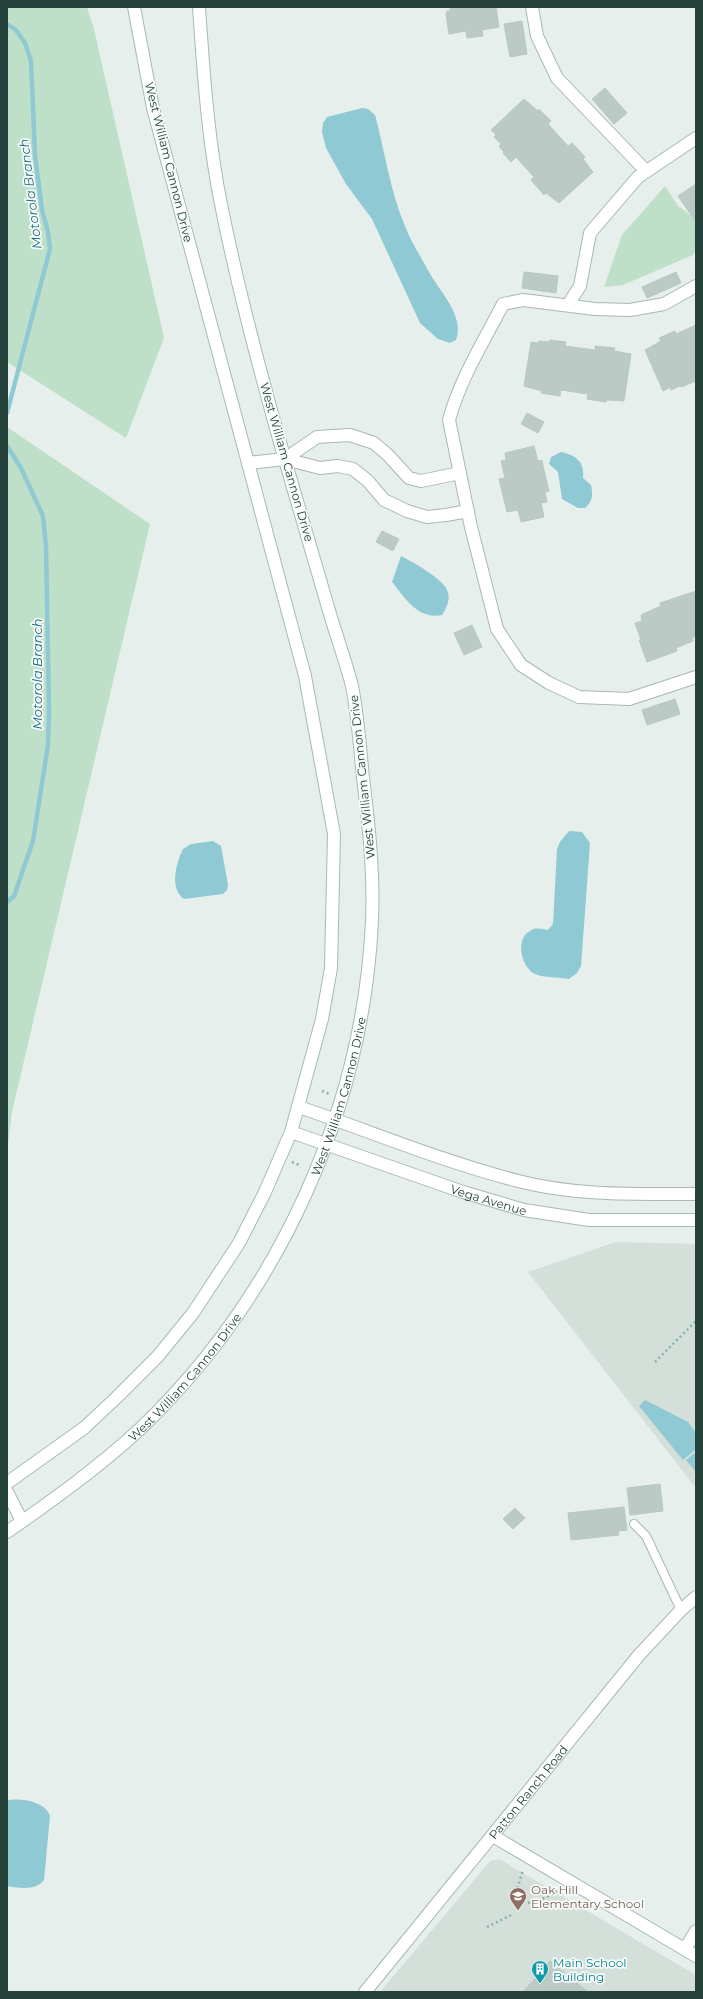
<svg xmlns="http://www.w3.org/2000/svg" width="703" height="1999" viewBox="0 0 703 1999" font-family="Montserrat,sans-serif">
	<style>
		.built { fill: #d4dfda }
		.green { fill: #bfe0c8 }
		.water { fill: #8ec9d4 }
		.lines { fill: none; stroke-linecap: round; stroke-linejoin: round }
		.stream { stroke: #8ec9d4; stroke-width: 4.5 }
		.building { fill: #bbcac4; stroke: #b8c9c2 }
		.service-casing { stroke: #a8b8b2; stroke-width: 10 }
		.minor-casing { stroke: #a8b8b2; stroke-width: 14 }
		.tertiary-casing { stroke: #a8b8b2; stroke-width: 14 }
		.secondary-casing { stroke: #a4bbb3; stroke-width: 14 }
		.path { stroke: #86b3a5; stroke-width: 2.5; stroke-dasharray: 2 3; stroke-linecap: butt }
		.service { stroke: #fff; stroke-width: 8 }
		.minor { stroke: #fff; stroke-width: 12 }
		.tertiary { stroke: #fff; stroke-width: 12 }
		.secondary { stroke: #fff; stroke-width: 12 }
		.labels { text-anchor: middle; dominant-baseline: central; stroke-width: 3.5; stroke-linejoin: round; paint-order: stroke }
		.street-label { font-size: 12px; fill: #24423a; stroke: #f7fbf9 }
		.education-label { font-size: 12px; fill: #785e54; stroke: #f7fbf9; text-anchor: start }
		.culture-label { font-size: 12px; fill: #0d838f; stroke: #f7fbf9; text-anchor: start }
		.water-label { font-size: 13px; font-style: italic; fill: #1c6f80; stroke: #f7fbf9 }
	</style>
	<rect width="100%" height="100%" fill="#e6efeb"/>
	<g class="built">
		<polygon points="616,1242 696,1244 696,1488 528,1272"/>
		<polygon points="491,1860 501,1860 696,1975 696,1992 380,1992"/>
	</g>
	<g class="green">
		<polygon points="7,7 87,7 94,29 164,338 126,438 7,362"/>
		<polygon points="665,186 678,206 692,216 696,223 696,250 693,255 623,285 604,287 622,235"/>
		<polygon points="7,427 150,524 12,1112 7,1152"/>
	</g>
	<g class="water">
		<path d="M362,108L368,109L375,115C385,152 390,191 405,226C411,242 421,257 429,272C440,292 465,316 456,340L450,343L438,339L420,323L372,219L346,184L326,148L322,132L323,123L327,117Z"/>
		<path d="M561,452C576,455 585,462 583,478L591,485C593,495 593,501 585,508H578L562,499L558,472L549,464L551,457Z"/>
		<path d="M401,556C413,562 443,579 447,590C451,599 447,607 442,615C418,620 405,598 392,582Z"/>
		<path d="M569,831L582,832L590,843L581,966L577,973L569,979C559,977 544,978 535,974C521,967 515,939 530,931C535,927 542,929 548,930L553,924L557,849L560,842Z"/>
		<path d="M213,841L221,846L228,885L227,890L223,894L184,899C169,889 176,863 183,849L191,844Z"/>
		<polygon points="645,1400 688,1422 696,1433 696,1449 683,1460 639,1406"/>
		<polygon points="696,1452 696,1472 686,1460"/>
		<path d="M7,1800C22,1798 45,1801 50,1816L44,1880C36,1891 19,1888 7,1886Z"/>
	</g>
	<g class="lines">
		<g class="stream">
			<polyline points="7,24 16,30 25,43 31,61 35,155 42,210 48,232 50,249 7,413"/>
			<polyline points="7,446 21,468 43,516 46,547 49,711 48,745 33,841 14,896 7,902"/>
		</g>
	</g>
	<g class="building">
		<polygon points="450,7 496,7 499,27 482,30 483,36 467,38 466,31 449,34 446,14 447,11 450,11"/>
		<polygon points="522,21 527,54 510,57 504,24"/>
		<polygon points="605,88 627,113 614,124 592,99"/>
		<polygon points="524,99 538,111 539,109 551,121 548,124 568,146 572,143 585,157 583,159 593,172 559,203 546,193 544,195 531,180 534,177 516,157 511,162 503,153 504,152 499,146 501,144 494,137 496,135 491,130"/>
		<polygon points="696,184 696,222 678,196"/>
		<polygon points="524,272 558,276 556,293 522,288"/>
		<polygon points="676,272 681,283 647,298 642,287"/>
		<polygon points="696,325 696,381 681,387 680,386 671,390 670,387 663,391 645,350 661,341 659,338 675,331 676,334"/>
		<polygon points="550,340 566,342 565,346 595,350 595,346 615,348 614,351 631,354 624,401 607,400 606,402 587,399 588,394 561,390 560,396 541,393 542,391 524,386 531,342 538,343 539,341 549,342"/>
		<polygon points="527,413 544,422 538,433 521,424"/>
		<polygon points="534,446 538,461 542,460 543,466 549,491 545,492 547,502 541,503 544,517 521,522 518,510 507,512 499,479 505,478 501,461 506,460 505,453"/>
		<polygon points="382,531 399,539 393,551 376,542"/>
		<polygon points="696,591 696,636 692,638 693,641 676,648 677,651 647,662 639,640 641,640 635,623 642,621 641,615 661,606 660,603"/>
		<polygon points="472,625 482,647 464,655 454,633"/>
		<polygon points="675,699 680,714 647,725 642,710"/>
		<polygon points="660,1484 663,1511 630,1515 627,1488"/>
		<polygon points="624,1507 627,1530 618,1531 619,1535 571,1540 568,1513"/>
		<polygon points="515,1508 525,1518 513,1529 503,1519"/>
		<polygon points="550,1961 588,1992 523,1992"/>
	</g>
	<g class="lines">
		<g class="service-casing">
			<polyline id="service" points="634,1524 646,1536 681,1610"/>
		</g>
		<g class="minor-casing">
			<g id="minor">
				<polyline points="532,7 537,36 557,78 646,171"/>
				<path d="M696,286L664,304L630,310L595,309L523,300L503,304C484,341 460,379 449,420L471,527L497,629L521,665L549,683L579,697L629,699L696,677"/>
				<polyline points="568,305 580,286 590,233 638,177 696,138"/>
				<polyline points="285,459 320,468 338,466 353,469 368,481 384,500 407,511 427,517 446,515 468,511"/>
				<polyline points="285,459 317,437 350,435 374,443 388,455 409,478 421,481 460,473"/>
				<polyline points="493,1836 696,1956"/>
				<polyline points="685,1949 696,1931"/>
				<path id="s1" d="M365,1992L639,1655L681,1610L696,1597"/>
			</g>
		</g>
		<g class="tertiary-casing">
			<g id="tertiary">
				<path d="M299,1107C372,1132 444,1162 518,1181C576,1196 636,1194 696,1194"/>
				<path id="s2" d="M291,1132L463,1192L524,1210L589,1220H696"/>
			</g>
		</g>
		<g class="secondary-casing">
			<g id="secondary">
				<polyline points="248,463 285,459"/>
				<polyline points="7,1483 84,1428 117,1397 158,1356 193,1313 239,1243 265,1192 291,1132 322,1019 331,968 334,834 305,676 153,108 134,7"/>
				<polyline points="7,1492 22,1521"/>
				<path id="s3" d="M7,1532C53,1500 99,1467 140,1429C278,1297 363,1111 372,921C374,873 369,826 363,778C360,748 358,716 352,686C346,662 337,638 330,614C315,563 300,512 285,460C259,369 234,276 217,183C207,125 203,66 199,7"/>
			</g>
		</g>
		<g class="path">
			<polyline points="322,1091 330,1094"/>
			<polyline points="292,1162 299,1165"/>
			<polyline points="655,1362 696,1321"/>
			<polyline points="516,1893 523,1870"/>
			<polyline points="528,1903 545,1898 557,1891"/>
			<polyline points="487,1927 511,1915"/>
		</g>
		<use href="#service" class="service"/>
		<use href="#minor" class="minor"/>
		<use href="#tertiary" class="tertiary"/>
		<use href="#secondary" class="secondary"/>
	</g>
	<defs>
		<g id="school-pin" transform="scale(0.9)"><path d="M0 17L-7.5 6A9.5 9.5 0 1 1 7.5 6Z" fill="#8d6e63" stroke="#f7fbf9"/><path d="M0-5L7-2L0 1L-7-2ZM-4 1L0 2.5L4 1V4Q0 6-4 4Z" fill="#fff"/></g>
		<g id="building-pin" transform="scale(0.9)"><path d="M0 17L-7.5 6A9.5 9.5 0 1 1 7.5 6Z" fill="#0f9aa8" stroke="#f7fbf9"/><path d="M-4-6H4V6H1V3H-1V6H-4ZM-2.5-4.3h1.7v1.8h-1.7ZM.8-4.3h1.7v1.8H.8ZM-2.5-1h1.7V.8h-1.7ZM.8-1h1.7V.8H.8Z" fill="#fff"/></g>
	</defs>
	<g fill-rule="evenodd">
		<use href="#school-pin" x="518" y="1896"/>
		<use href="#building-pin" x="540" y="1969"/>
	</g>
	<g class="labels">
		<g class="street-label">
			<text transform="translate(169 162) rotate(76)">West William Cannon Drive</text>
			<text transform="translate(287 462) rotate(74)">West William Cannon Drive</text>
			<text transform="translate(362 777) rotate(-96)">West William Cannon Drive</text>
			<text stroke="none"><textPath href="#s3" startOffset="561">West William Cannon Drive</textPath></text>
			<text stroke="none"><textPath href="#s2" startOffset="209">Vega Avenue</textPath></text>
			<text stroke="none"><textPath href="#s3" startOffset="237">West William Cannon Drive</textPath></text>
			<text stroke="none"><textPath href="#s1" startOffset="258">Patton Ranch Road</textPath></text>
		</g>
		<g class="education-label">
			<text x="531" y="1889">Oak Hill<tspan x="531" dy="14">Elementary School</tspan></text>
		</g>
		<g class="culture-label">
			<text x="553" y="1962">Main School<tspan x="553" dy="14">Building</tspan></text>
		</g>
		<g class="water-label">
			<text transform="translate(30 194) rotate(-97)">Motorola Branch</text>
			<text transform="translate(37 674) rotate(-90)">Motorola Branch</text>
		</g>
	</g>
	<rect width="703" height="1999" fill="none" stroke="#24423a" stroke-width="16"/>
</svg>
